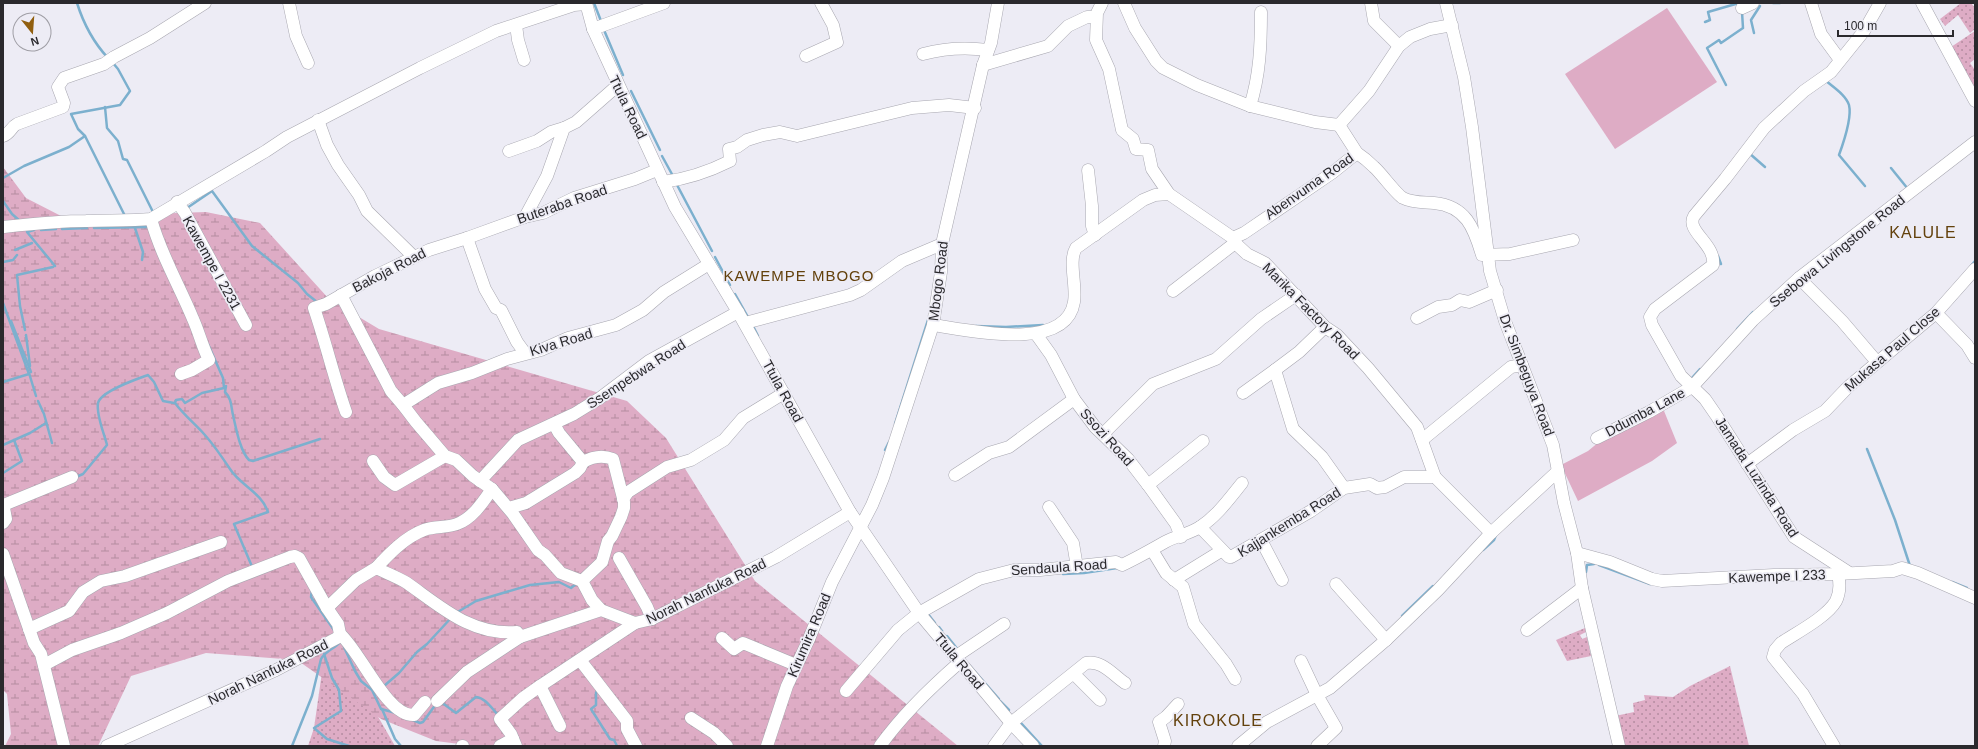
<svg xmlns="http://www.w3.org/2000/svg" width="1978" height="749" viewBox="0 0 1978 749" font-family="Arial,sans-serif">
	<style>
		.grass { fill: url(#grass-dots) }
		.wetland { fill: url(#wetland-marsh) }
		.park { fill: #deacc5 }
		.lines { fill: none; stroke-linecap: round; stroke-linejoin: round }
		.stream { stroke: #7cb0ce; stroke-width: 2.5 }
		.minor-casing { stroke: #a8a7b0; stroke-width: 13 }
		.minor { stroke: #fff; stroke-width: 12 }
		.labels { text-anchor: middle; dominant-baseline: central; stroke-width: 3.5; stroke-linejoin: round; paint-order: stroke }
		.street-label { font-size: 14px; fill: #2a292d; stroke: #edecf5 }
		.neighbourhood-label { font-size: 15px; letter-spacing: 1px; fill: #63410c; stroke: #edecf5 }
		.quarter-label { font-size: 16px; letter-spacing: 1px; fill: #63410c; stroke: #edecf5 }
	</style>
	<defs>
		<pattern id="grass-dots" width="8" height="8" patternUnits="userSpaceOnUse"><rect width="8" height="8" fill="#deacc5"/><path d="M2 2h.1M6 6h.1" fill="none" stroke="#b48ca0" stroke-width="1.8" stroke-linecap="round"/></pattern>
		<pattern id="wetland-marsh" width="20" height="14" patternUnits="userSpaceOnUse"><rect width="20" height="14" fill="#deacc5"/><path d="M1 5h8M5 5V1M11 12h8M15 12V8" fill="none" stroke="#b48ca0"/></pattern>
	</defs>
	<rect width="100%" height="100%" fill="#edecf5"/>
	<g class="grass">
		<polygon points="1961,3 1971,3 1975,8 1975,29 1970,33 1958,15 1945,26 1940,19"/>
		<polygon points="1975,31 1975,59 1970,63 1975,70 1975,91 1948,49"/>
		<polygon points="1585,628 1586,632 1580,635 1582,639 1587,637 1591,656 1567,661 1556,640"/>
		<polygon points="1730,666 1749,746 1622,746 1615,716 1634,712 1633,703 1645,700 1644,695 1673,697 1690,686"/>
		<polygon points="322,672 358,682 395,746 308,746 314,728"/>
	</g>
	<polygon class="wetland" points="3,167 26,198 63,217 206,212 260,223 329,299 379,329 627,401 666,438 755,581 958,746 475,746 436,741 381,719 297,660 206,653 131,676 98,746 5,746 11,734 7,694 3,690"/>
	<g class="park">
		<polygon points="1667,8 1717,82 1615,149 1565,74"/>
		<polygon points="1662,406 1677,443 1652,461 1578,501 1561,465 1588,451 1605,437"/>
	</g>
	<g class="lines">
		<g class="stream">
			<path d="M77,3C83,22 94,43 108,58"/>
			<polyline points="594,3 601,21"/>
			<polyline points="1773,3 1780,3"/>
			<polyline points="1705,22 1710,20 1708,12 1739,3"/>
			<polyline points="604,30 623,75"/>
			<polyline points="1754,33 1751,20 1760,6"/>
			<polyline points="113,63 118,69 130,91 120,105 71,114 78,129 85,136 125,216"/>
			<path d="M1825,80C1833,87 1846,95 1849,105C1852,117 1843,144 1839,155L1865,186"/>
			<polyline points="1726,85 1707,48 1719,40 1721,43 1743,28 1742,12"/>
			<polyline points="631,91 660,150"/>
			<polyline points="105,107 107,128 118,141 123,159 127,160 154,214"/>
			<polyline points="1749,153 1765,167"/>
			<polyline points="662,156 673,176"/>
			<polyline points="1891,168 1908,189"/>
			<polyline points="3,178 24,166 69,147 85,136"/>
			<polyline points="676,183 712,251"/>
			<polyline points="3,201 12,214 20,221"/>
			<polyline points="187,208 212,191 252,246 298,283 307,294 317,302"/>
			<polyline points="94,228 149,227"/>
			<polyline points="135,228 143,252 142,260"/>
			<polyline points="62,229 87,228"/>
			<polyline points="34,230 27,232 55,266"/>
			<polyline points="41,230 56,229"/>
			<polyline points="15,250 32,243"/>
			<polyline points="1718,256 1721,264"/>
			<polyline points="715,257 730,285"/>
			<polyline points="3,262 13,260 17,255"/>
			<polyline points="1971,266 1975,261"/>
			<polyline points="735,294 749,319"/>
			<polyline points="3,303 29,374 3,382"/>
			<polyline points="11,321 31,372"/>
			<polyline points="976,326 1006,327 1043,325"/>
			<polyline points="754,328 758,336"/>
			<polyline points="1737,329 1753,312"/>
			<polyline points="25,330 20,306 17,275 53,267"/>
			<polyline points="26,335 30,366"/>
			<path d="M208,344L223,378L224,388L226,386L225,392C232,399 231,407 233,415C236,428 240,451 249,460L253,461L320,439"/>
			<polyline points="29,373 36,396"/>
			<polyline points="1691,379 1700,369"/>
			<path d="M224,388L202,393L185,403L182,399L176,400L175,403C183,414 195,424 204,434C214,445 222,457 230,469C240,485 262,493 268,512L234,524L253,569"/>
			<polyline points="38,401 44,414 52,443"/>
			<polyline points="895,424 928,320"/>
			<polyline points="3,445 30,433 46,423"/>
			<polyline points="1867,449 1895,520 1910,566"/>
			<polyline points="885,450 889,442"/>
			<polyline points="3,473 22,461 14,440"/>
			<path d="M76,477L83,474L107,445C104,433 96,415 98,403C101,391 137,379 148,375L154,382L163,401L174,403"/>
			<polyline points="1483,550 1494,540 1496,535"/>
			<polyline points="1599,565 1650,584"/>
			<polyline points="1586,572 1587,565 1594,564"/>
			<polyline points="1063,574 1084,573 1117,568"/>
			<polyline points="1952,582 1967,588"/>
			<polyline points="312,590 311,597 334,630"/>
			<polyline points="456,613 476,601 530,585 559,582 571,588 576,584"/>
			<polyline points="928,614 935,623"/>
			<polyline points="1402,616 1433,586"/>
			<polyline points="939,627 942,631"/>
			<polyline points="947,636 959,651"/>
			<polyline points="344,647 355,671 361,681 372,690 381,709 396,713"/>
			<polyline points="324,654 332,678 339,690 341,711 314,728 327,739 349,746"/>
			<polyline points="970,666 999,699"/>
			<polyline points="381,685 384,686 399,673 417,652 427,644 451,618"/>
			<polyline points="598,688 596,693 596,705 591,709 610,739 614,740 617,746"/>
			<polyline points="1000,701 1009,710"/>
			<path d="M441,702L456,713L476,697C486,698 492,709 499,716"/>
			<polyline points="382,709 395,739 401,746"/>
			<polyline points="413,720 420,723 423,722 436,704"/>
			<polyline points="1021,723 1042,746"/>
			<path d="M292,746L312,696L321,659C326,650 335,649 341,641"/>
		</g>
		<g class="minor-casing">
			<g id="minor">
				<polyline points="289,3 296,36 308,63"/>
				<polyline points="586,3 593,29 675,207 738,312 850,512 919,613 1011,723 1033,746"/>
				<polyline points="1102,3 1097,13 1096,40 1109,69 1122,130 1133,139 1136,149 1148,150 1152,169 1169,194"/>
				<polyline points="1124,3 1135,28 1156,61 1163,68 1197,85 1250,106 1315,122 1339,125"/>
				<polyline points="1371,3 1374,21 1399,46"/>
				<polyline points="1446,3 1464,77 1472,127 1490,271 1505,321 1553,445 1564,503 1577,553 1582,588 1619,746"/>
				<polyline points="1811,3 1821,34 1840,60"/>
				<polyline points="1922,3 1975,101"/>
				<polyline points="1742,8 1753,3"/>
				<polyline points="516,25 518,40 524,60"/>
				<polyline points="593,29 664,3"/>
				<path d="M923,54C945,48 966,47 988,50"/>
				<polyline points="806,56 837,42 833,25 821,3"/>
				<polyline points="983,65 1048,46 1068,26 1087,17 1096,17"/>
				<path d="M1250,106C1260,75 1261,44 1261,12"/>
				<polyline points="318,120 327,145 338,165 359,195 367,211 414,257"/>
				<polyline points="1339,125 1369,91 1399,46 1410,37 1430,29 1452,25"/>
				<path d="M3,136C10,134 11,127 17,124L63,107L64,103L58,87L64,78L104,64L114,57L150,38L205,3"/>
				<polyline points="509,151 537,141 551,132 564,128"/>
				<path d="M1357,153C1363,157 1369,162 1374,167C1382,174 1396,194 1403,198C1413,203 1423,202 1434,203C1466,206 1474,228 1482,255L1510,254L1573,240"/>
				<polyline points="1088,170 1092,206 1092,226 1095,235"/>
				<path d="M663,182C687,179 708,172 730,161L729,149L737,147L747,140L763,135L780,132L797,136L912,108L949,105L975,108"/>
				<polyline points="177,202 185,213 246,325"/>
				<polyline points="525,217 547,176 564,128 576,122 617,86"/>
				<path d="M151,219C161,255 179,285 193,319C199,332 202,346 209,360L192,370L181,374"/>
				<path d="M3,227C31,224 58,221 86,221C108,220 129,221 151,219L266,151L287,137L420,68L496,31L574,5L586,4"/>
				<polyline points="467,238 485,289 496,308 501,310 517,342 525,353"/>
				<polyline points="1233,238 1244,233 1332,173 1357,153 1339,125"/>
				<polyline points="1799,278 1842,321 1877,362"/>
				<polyline points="1173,291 1235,243"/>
				<polyline points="341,295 391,391 403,405 416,422 445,456 456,460 473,476 492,489 513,514 538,550 545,555 561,573 582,581 592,600 601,610"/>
				<polyline points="1936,313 1967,345 1975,358"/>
				<polyline points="1417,318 1438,307 1452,305 1460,300 1469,302 1497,290"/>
				<polyline points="745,323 850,295 861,290 902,261 942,244"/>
				<path d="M933,325C968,330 1066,353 1074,302C1077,286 1068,261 1076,248L1143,200L1155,195L1169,194L1233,238L1235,243L1247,254L1265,263L1325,327L1337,335L1368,368L1417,427L1435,477L1491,533"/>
				<polyline points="1325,327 1299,352 1275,370 1293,429 1322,457 1344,488"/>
				<polyline points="1036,334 1051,355 1074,399 1095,427 1128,459 1148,485 1176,524 1181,537"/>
				<polyline points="1243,393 1275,370"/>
				<polyline points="403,405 438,383 472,373 507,359 541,350 568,338 616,325 643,310 664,292 709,264"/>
				<path d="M346,412C334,378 326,343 314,308L326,304L375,276L429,250L467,238L525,217L543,213L574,198L635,179L657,170"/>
				<polyline points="554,424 559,433 583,462"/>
				<polyline points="1103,434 1153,384 1216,359 1261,319 1296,295"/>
				<polyline points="1597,438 1649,412 1692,387 1753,320 1799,278 1975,142"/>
				<polyline points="1422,440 1511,367 1522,365"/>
				<polyline points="373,461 384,477 395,485 445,456"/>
				<polyline points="1747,464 1793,430 1825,411 1848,387 1936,313 1975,269"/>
				<polyline points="955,475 989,453 1009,447 1074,399"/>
				<polyline points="480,481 518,440 574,414 600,398 649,361 738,312"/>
				<polyline points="1148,485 1203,441"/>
				<polyline points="623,499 628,492 667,467 691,460 724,440 743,418 784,393"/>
				<polyline points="1049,507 1073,543 1077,567"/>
				<polyline points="509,508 526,503 575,473 580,468 583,462"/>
				<polyline points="3,523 6,519 4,508 6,504 72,477"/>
				<polyline points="1200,527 1229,557 1231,557 1311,511 1344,488 1370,484 1377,488 1385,487 1404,477 1435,477"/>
				<polyline points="1261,540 1282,580"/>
				<polyline points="1152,550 1166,573 1183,587 1194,624 1226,664 1235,679"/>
				<polyline points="1577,553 1610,562 1652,579 1662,581 1774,575 1838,574 1893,571 1902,568 1918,573 1975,598"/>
				<polyline points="3,554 34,643 41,654 64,746"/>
				<polyline points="619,558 647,607 652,619"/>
				<path d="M376,568C389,554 405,537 424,530C435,526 447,528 457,524C473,518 483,502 492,489"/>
				<path d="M1848,572L1794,537L1716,415L1705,399L1681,376L1652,325L1650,317L1655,309L1713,265C1716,244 1685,231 1694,216L1725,179L1764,128L1804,91L1831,72L1864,31L1880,3"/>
				<polyline points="1174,580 1221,551"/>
				<path d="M582,581L602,562L608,541L612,536L621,517L624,508V502L613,459C603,455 592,457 583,462"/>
				<polyline points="1336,584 1386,640"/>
				<polyline points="29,629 69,611 83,592 101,581 125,576 221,542"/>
				<polyline points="1527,630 1582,588"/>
				<path d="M340,634C361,652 387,717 414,715L425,702"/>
				<polyline points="722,638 734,649 743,643 796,665"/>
				<polyline points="955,657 1004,624"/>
				<polyline points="580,660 627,721 627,729 636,746"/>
				<polyline points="1301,661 1317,695 1336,728 1317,746"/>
				<polyline points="44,665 72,650 121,633 167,613 228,581 290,557 295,556 299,558 327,608"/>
				<polyline points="1074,674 1100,700"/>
				<polyline points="540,686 560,726"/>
				<path d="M846,691L898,630L919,613L979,579L1014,570H1040L1116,562L1122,565C1137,558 1151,550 1165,542C1176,536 1189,534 1200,527C1217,516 1229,499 1242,483"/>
				<polyline points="437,701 467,672 520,637"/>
				<polyline points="691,718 714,733 727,746"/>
				<path d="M107,746L276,670L337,638L340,634L338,624L327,608L356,580L376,568C386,573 397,577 407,583C441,607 472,636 517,632L520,637L601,610L635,623L652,619L776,557L850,512"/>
				<polyline points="462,746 463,746"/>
				<polyline points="500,746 513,739"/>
				<polyline points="516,746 511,734 500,719 523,698 540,686 635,623"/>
				<polyline points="767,746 787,686 809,639 832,582 872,505 883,478 933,325 941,272 942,244 983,65 991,43 998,3"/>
				<path d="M880,746C903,714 930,688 960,662"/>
				<path d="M994,746L1011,723L1086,663C1102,660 1113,675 1125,683"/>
				<polyline points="1164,746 1165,741 1159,722 1166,717 1178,704"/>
				<polyline points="1238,746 1267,722 1330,688 1386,640 1438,590 1491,533 1558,471"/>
				<path d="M1834,746L1803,694L1773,657L1775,650L1781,643C1796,633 1827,617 1836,601C1840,593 1840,583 1838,574"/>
			</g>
		</g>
		<use href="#minor" class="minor"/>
	</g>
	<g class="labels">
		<g class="street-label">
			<text transform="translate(628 107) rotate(64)">Ttula Road</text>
			<text transform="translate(1309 186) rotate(-35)">Abenvuma Road</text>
			<text transform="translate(562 204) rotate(-19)">Buteraba Road</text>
			<text transform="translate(1837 251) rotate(-39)">Ssebowa Livingstone Road</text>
			<text transform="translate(212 263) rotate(61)">Kawempe I 2231</text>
			<text transform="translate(389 270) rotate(-27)">Bakoja Road</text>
			<text transform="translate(938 281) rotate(-83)">Mbogo Road</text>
			<text transform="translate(1311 311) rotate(45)">Marika Factory Road</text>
			<text transform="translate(561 342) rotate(-17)">Kiva Road</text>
			<text transform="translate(1892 349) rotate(-41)">Mukasa Paul Close</text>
			<text transform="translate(636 374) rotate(-33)">Ssempebwa Road</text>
			<text transform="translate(1527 375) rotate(69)">Dr. Simbeguya Road</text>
			<text transform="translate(783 391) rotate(61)">Ttula Road</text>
			<text transform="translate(1645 412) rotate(-28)">Ddumba Lane</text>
			<text transform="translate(1107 437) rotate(48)">Ssozi Road</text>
			<text transform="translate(1757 477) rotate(57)">Jamada Luzinda Road</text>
			<text transform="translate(1289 522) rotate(-32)">Kajjankemba Road</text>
			<text transform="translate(1059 567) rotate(-4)">Sendaula Road</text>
			<text transform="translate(1777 576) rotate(-2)">Kawempe I 233</text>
			<text transform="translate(706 591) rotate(-26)">Norah Nanfuka Road</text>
			<text transform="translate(809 635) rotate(-67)">Kirumira Road</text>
			<text transform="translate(959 661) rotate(50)">Ttula Road</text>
			<text transform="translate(268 672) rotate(-26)">Norah Nanfuka Road</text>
		</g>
		<g class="neighbourhood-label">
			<text x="799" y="275">KAWEMPE MBOGO</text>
		</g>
		<g class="quarter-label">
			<text x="1923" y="232">KALULE</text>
			<text x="1218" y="720">KIROKOLE</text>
		</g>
	</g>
	<rect width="1978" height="749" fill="none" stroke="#2a292d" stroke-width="8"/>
	<g transform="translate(32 32) rotate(163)"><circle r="19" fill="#edecf5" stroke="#9f9ea5"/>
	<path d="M0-3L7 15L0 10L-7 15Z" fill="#915f0f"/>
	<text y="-6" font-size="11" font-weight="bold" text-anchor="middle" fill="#2a292d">N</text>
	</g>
	<path d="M1838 30v6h115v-6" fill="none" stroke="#2a292d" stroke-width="2"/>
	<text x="1844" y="30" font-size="12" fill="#2a292d" stroke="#edecf5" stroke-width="3" paint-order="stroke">100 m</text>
</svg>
